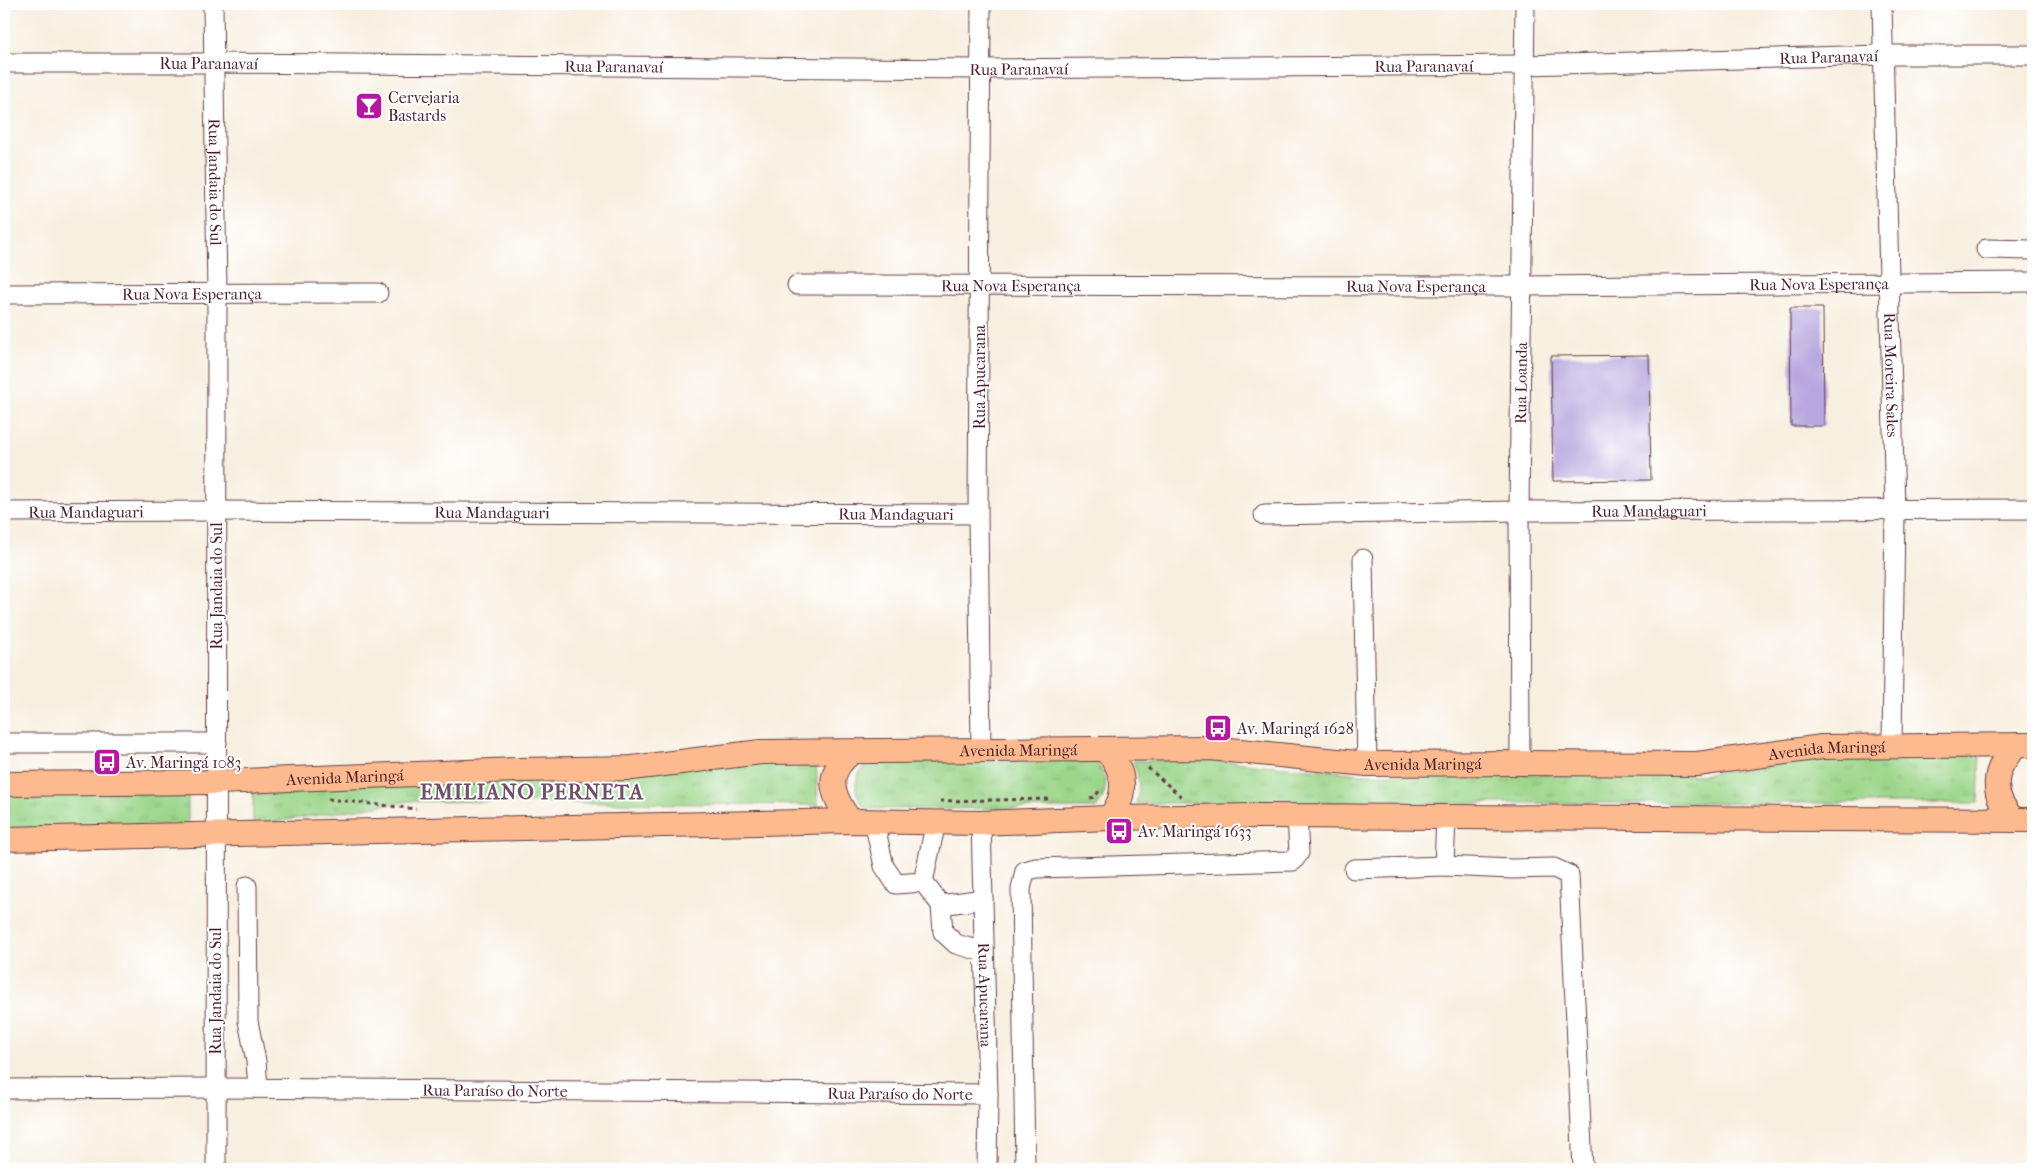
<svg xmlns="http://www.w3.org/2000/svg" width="2037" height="1173" viewBox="0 0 2037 1173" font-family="'IM FELL French Canon',serif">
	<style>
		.grass { fill: url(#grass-tufts); stroke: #737a5a }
		.building { fill: #b7a7df }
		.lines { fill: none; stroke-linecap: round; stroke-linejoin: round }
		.minor-casing { stroke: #643e46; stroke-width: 21 }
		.major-casing { stroke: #643e46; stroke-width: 26 }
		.path { stroke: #643e46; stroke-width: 3; stroke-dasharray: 4 4; stroke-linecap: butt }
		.minor { stroke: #fff; stroke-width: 19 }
		.major { stroke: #fcba8e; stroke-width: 24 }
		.labels { text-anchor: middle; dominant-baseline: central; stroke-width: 4; stroke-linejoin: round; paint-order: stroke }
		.street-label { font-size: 16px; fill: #4a1f2b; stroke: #fff }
		.poi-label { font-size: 16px; fill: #4a1f2b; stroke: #fff; text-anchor: start }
		.district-label { font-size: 21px; font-weight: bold; letter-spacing: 1px; fill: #704f6a; stroke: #fff }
	</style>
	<defs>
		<pattern id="grass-tufts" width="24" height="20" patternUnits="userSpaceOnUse" patternTransform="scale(1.25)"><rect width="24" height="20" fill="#9cd68a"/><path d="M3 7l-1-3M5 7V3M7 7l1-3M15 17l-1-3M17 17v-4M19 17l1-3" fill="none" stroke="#88b777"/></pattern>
	</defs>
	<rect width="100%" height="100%" fill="#fff"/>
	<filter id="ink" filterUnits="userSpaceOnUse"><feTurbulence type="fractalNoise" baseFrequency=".02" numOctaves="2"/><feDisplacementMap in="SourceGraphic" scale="10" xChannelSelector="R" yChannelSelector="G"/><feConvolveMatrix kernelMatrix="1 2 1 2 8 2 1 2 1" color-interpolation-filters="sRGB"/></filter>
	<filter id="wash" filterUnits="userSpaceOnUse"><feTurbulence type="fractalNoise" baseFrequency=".0096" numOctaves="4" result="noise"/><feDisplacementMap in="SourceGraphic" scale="20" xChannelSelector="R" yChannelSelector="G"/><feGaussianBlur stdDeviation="1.12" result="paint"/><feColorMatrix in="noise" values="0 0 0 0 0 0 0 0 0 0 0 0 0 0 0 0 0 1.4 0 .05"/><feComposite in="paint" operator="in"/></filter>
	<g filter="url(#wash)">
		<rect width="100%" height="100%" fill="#f7efdf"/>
		<g class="grass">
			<path d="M1980,755L1978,803H1136C1141,787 1139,776 1133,761L1211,760L1365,774L1700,775L1825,759Z"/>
			<polygon points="816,759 818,805 411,801 253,825 253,791 761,760"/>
			<path d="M870,761H1094C1108,774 1109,793 1096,808L866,809C851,793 853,774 870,761Z"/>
			<polygon points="188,791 188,824 4,828 4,793"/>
		</g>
		<g id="blocks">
			<g class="building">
				<polygon points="1790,308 1823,308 1824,426 1791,426"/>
				<polygon points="1649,355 1651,480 1553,481 1551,356"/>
			</g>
		</g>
	</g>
	<g filter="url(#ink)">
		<use href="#blocks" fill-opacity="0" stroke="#643e46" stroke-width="1"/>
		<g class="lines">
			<g class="minor-casing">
				<g id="minor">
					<path id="s1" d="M213,4L217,294L216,1169"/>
					<polyline points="981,4 978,514 981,750"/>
					<path id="s2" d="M1882,4L1895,510L1892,746"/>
					<path id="s3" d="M4,63H214L980,69L1525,65L1883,55H2033"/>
					<polyline points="1986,249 2033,250"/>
					<path id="s4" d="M797,285L1522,286L2033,282"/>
					<path id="s5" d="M4,294L378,293"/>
					<path id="s6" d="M4,512L216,511L978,514"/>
					<path id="s7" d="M1264,515L1519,511L2033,509"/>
					<polyline points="1363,559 1367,764"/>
					<polyline points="4,743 217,743"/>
					<path id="s8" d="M1520,763L1519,511L1525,4"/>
					<polyline points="1446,817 1444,866 1512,869 1554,868 1569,875 1583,1169"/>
					<polyline points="874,822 884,866 896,884 923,882 936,822"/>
					<path id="s9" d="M981,823L988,1094L987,1169"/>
					<polyline points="1354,869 1444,866"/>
					<polyline points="923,882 941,905 983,899"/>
					<polyline points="247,886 248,1021 256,1061 258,1088"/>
					<polyline points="941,905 943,932 956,944 984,952"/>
					<path id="s10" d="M4,1089L215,1088L988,1094"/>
					<polyline points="1025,1169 1021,889 1025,871 1036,868 1293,861 1299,853 1297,816"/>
				</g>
			</g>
			<g class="major-casing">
				<g id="major">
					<path d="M1105,750C1126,769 1128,797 1109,818"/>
					<path id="s11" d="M4,784L217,782L517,770L632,768L761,752L1210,748L1367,764L1520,763L1697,764L1822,747L2033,745"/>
					<path d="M2014,820C1990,795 1991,768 2018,745"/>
					<path d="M850,821C832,795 823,774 852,752"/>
					<polyline points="4,839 850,821 981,823 1109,818 1258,816 2033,820"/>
				</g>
			</g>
			<g class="path">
				<polyline points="1148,768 1183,798"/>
				<polyline points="1090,798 1095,797 1101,788"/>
				<polyline points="328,799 416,809"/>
				<polyline points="940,801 1049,799"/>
			</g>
			<use href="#minor" class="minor"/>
			<use href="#major" class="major"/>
		</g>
	</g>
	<defs>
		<g id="bar-square" transform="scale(1.4375)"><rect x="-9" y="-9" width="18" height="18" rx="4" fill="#b5179e" stroke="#fff"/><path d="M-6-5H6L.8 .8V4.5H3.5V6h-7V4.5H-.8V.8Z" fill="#fff"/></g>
		<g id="bus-square" transform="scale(1.4375)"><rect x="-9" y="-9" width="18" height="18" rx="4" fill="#b5179e" stroke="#fff"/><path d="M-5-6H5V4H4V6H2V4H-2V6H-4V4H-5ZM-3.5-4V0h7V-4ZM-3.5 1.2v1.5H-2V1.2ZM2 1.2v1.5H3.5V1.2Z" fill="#fff"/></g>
	</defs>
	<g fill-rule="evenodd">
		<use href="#bar-square" x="369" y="106"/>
		<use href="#bus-square" x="1218" y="728"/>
		<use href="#bus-square" x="107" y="762"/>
		<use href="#bus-square" x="1119" y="831"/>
	</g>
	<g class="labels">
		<g class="street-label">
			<text stroke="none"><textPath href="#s3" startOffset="1825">Rua Paranavaí</textPath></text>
			<text stroke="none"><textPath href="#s3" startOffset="205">Rua Paranavaí</textPath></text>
			<text stroke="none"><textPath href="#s3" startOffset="610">Rua Paranavaí</textPath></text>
			<text stroke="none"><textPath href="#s3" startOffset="1420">Rua Paranavaí</textPath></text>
			<text stroke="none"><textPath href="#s3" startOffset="1015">Rua Paranavaí</textPath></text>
			<text stroke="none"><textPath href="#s1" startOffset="178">Rua Jandaia do Sul</textPath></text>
			<text stroke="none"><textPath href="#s4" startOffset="1022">Rua Nova Esperança</textPath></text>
			<text stroke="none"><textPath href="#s4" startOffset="214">Rua Nova Esperança</textPath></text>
			<text stroke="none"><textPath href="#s4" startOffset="619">Rua Nova Esperança</textPath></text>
			<text stroke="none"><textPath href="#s5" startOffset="188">Rua Nova Esperança</textPath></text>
			<text stroke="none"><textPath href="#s2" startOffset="371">Rua Moreira Sales</textPath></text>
			<text transform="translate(979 377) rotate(-90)">Rua Apucarana</text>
			<text stroke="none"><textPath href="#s8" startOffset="380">Rua Loanda</textPath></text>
			<text stroke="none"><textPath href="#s7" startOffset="385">Rua Mandaguari</textPath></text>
			<text stroke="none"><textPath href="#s6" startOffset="82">Rua Mandaguari</textPath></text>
			<text stroke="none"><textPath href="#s6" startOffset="488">Rua Mandaguari</textPath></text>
			<text stroke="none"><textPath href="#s6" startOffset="892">Rua Mandaguari</textPath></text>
			<text transform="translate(216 586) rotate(-90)">Rua Jandaia do Sul</text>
			<text stroke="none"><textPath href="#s11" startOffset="1016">Avenida Maringá</textPath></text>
			<text stroke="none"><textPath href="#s11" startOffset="1826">Avenida Maringá</textPath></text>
			<text stroke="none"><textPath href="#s11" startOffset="1421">Avenida Maringá</textPath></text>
			<text stroke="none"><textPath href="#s11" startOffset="341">Avenida Maringá</textPath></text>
			<text transform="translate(215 991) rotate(-90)">Rua Jandaia do Sul</text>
			<text stroke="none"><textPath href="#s9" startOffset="172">Rua Apucarana</textPath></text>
			<text stroke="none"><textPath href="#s10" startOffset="491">Rua Paraíso do Norte</textPath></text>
			<text stroke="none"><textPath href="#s10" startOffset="896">Rua Paraíso do Norte</textPath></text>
		</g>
		<g class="poi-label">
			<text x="388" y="97">Cervejaria<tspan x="388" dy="18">Bastards</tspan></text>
			<text x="1237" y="728">Av. Maringá 1628</text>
			<text x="126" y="762">Av. Maringá 1083</text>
			<text x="1138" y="831">Av. Maringá 1633</text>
		</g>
		<g class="district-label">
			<text x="532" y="792">EMILIANO PERNETA</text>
		</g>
	</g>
	<rect width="2037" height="1173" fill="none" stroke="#fff" stroke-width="20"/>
</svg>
